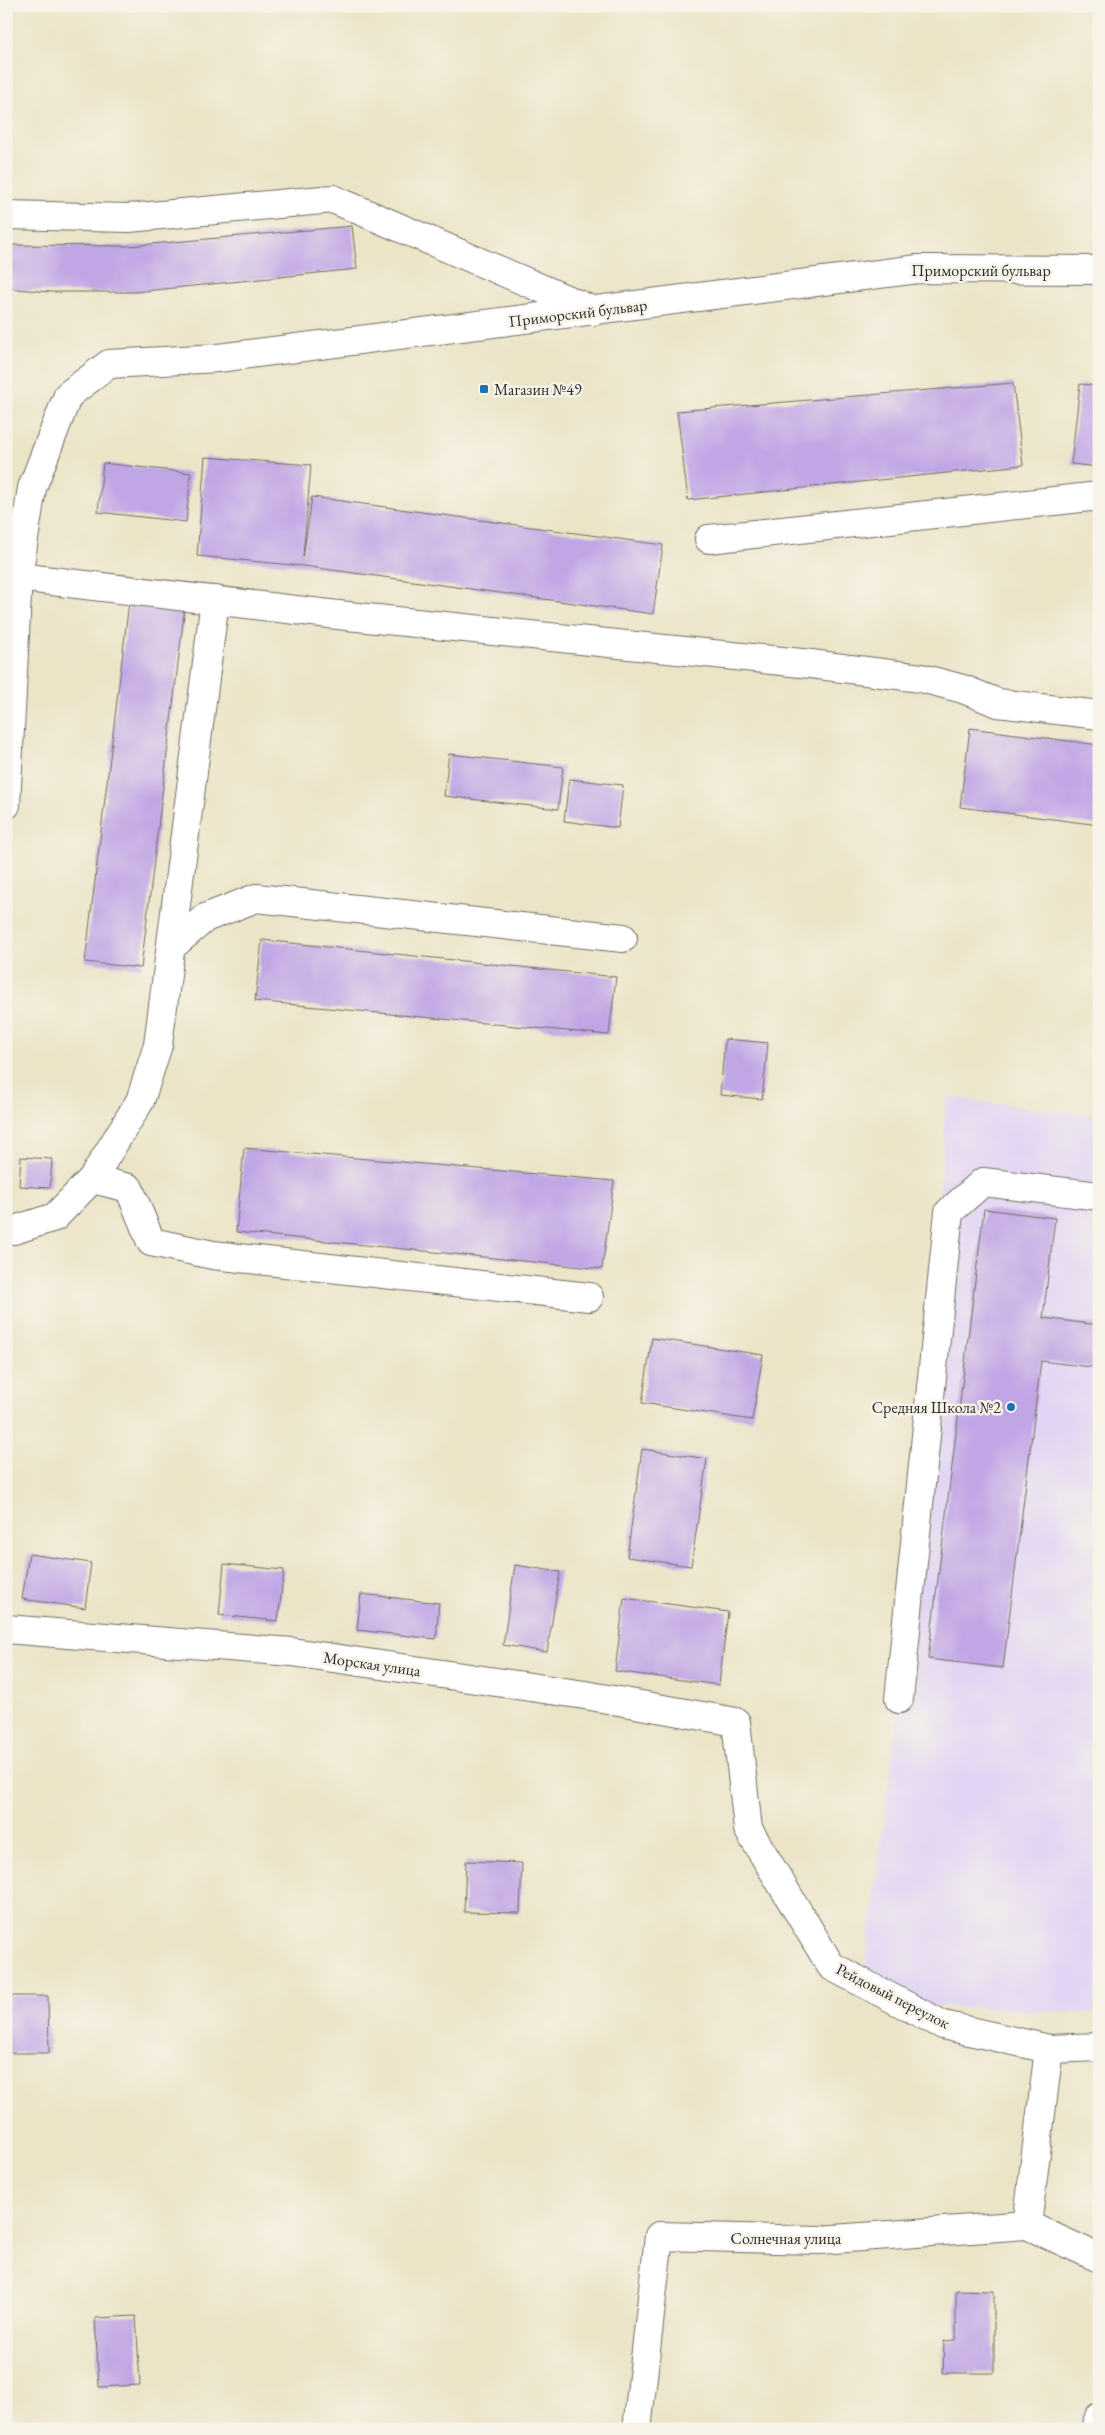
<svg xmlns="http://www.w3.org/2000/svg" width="1105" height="2435" viewBox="0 0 1105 2435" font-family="'EB Garamond',serif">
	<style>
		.built { fill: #e1d4f4 }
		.building { fill: #c1a6e5 }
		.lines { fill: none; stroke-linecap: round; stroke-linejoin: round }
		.minor-casing { stroke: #6e6c62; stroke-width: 30 }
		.minor { stroke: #fff; stroke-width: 28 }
		.poi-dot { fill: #1f6fb2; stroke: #f7f3e8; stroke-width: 2 }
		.labels { text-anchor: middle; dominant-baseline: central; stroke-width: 5; stroke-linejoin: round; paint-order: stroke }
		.street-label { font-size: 16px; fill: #2b2b2b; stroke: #f7f3e8 }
		.poi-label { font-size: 16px; fill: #2b2b2b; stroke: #f7f3e8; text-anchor: start }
	</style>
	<rect width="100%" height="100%" fill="#f7f3e8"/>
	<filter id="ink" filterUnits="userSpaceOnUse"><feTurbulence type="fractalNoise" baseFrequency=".02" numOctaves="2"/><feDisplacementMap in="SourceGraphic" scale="10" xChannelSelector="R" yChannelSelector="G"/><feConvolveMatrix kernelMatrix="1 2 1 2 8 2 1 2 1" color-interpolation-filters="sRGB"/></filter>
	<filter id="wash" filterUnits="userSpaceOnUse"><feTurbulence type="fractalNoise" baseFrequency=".0096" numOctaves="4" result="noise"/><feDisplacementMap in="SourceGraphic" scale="20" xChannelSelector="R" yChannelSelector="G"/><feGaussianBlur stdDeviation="1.12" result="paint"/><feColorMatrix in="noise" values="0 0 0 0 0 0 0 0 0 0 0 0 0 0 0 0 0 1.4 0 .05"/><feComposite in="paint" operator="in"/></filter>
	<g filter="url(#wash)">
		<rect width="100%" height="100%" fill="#ebe4c7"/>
		<polygon class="built" points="947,1097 1099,1116 1099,2014 861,2002 899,1699"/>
		<g id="blocks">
			<g class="building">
				<polygon points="352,226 357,269 135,292 50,292 6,288 6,245 129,246"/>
				<polygon points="1013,383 1023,465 688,500 677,411"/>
				<polygon points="1080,384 1099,386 1099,467 1071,464"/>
				<polygon points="205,457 311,465 303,557 312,497 663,545 653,614 303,566 197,556"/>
				<polygon points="103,463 191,473 186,522 98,512"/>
				<polygon points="129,602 185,606 141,968 85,962"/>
				<polygon points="970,728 1099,745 1099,825 960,807"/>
				<polygon points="449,754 563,767 558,809 444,796"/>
				<polygon points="569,779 623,785 618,828 564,821"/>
				<polygon points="262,940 616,977 609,1035 255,1001"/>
				<polygon points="725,1039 768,1043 762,1099 720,1095"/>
				<polygon points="244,1148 614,1181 602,1269 236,1232"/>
				<polygon points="21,1157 52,1159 50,1188 19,1186"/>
				<polygon points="984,1209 1055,1218 1043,1318 1099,1325 1099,1368 1041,1361 1003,1668 928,1659"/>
				<polygon points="652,1338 763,1355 752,1420 642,1403"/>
				<polygon points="642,1449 707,1459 691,1566 627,1557"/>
				<polygon points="29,1554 91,1563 85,1608 22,1599"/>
				<polygon points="224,1564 284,1570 278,1621 219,1615"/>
				<polygon points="515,1565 560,1572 547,1652 503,1645"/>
				<polygon points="361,1594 439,1603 436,1639 357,1630"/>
				<polygon points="624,1598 728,1612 719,1685 615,1671"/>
				<polygon points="466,1861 522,1863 520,1913 464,1912"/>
				<polygon points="6,1996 48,1996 49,2053 6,2053"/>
				<polygon points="956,2290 994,2291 994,2373 943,2373 944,2341 956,2340"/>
				<polygon points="136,2316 140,2385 99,2387 95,2318"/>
			</g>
		</g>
	</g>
	<g filter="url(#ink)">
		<use href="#blocks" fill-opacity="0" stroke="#6e6c62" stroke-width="1"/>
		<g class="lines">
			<g class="minor-casing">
				<g id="minor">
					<polyline points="6,215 129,218 333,199 594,311"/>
					<polyline points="709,539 1099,496"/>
					<polyline points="18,577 338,615 811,664 921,678 963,689 998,703 1099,715"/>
					<polyline points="6,805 18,577 32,488 68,395 109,364 218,358 918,269 1099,270"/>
					<polyline points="171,947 205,918 256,898 623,938"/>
					<polyline points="92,1179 129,1188 151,1242 213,1255 589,1297"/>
					<polyline points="6,1230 14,1230 55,1217 92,1179 140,1101 158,1045 215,600"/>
					<polyline points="6,1629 292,1652 585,1695 736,1722 748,1829 831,1966 943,2025 1049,2049 1099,2047"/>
					<polyline points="899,1699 949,1212 983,1182 1099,1196"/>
					<polyline points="1027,2225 1049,2049"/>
					<polyline points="637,2429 659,2236 820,2240 1027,2225 1099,2258"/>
					<polyline points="1095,2429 1099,2417"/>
				</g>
			</g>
			<use href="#minor" class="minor"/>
		</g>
	</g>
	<g class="poi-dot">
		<rect x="479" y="384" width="10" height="10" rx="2.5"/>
		<circle cx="1011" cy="1407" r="5"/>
	</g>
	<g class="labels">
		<g class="street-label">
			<text x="981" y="270">Приморский бульвар</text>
			<text transform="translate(578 313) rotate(-7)">Приморский бульвар</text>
			<text transform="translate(372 1664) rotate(8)">Морская улица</text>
			<text transform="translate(893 1996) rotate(27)">Рейдовый переулок</text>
			<text x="786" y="2238">Солнечная улица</text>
		</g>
		<g class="poi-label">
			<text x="494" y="389">Магазин №49</text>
			<text x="1001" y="1407" text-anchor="end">Средняя Школа №2</text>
		</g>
	</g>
	<rect width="1105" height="2435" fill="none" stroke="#f7f3e8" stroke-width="25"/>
</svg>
